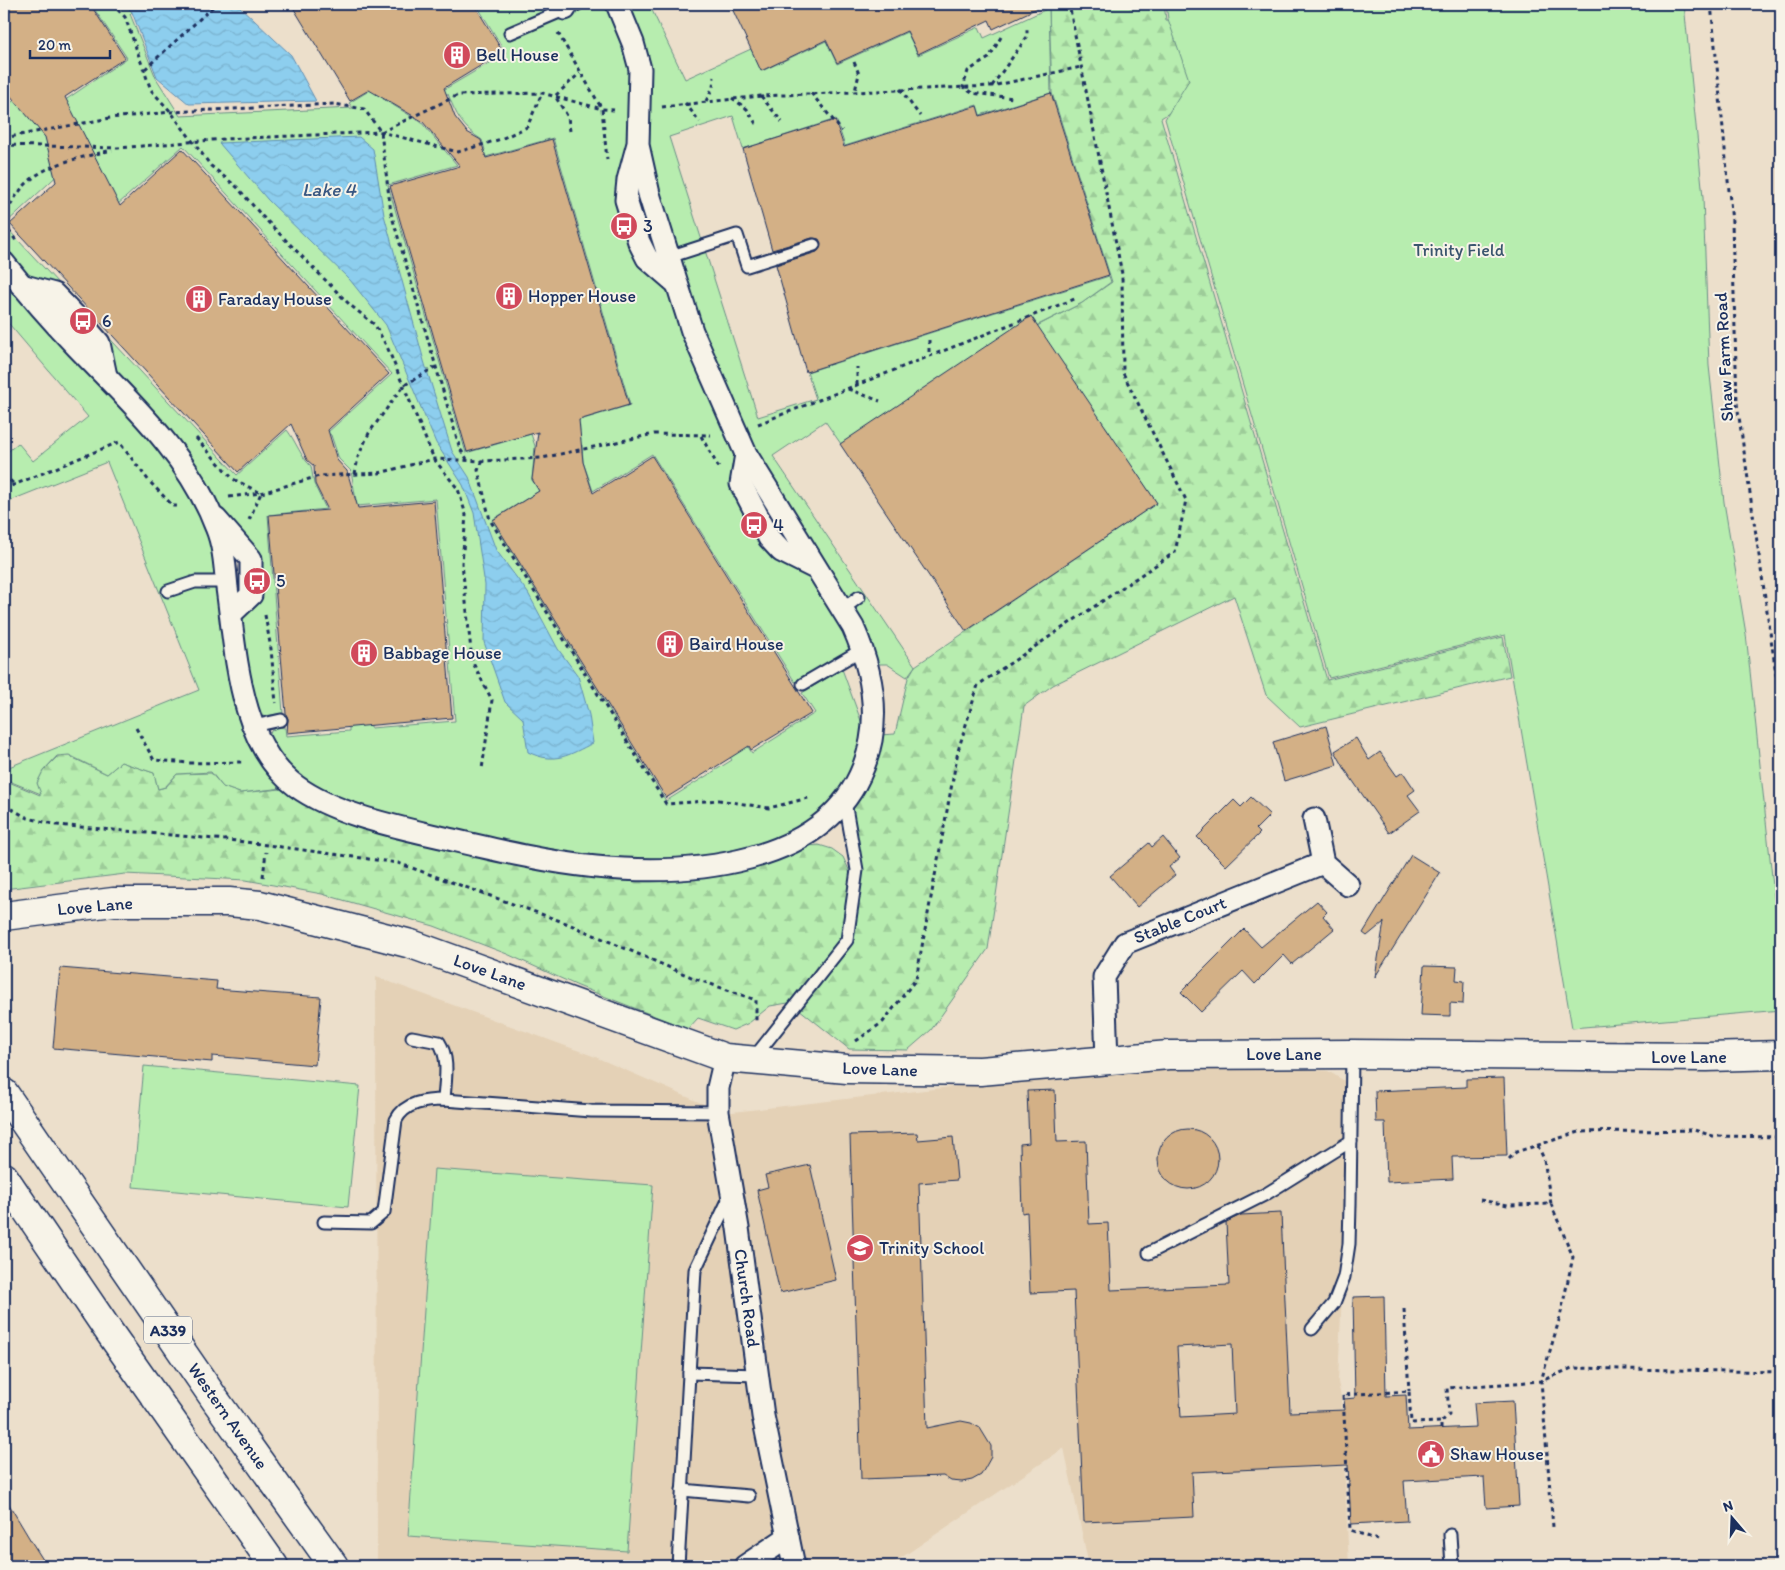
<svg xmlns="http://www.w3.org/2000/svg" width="1785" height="1570" viewBox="0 0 1785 1570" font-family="Itim,sans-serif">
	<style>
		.built { fill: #e4d1b6 }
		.forest { fill: url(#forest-firs); stroke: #698e86 }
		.park { fill: #b7edaf; stroke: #698e86 }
		.water { fill: url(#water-waves); stroke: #5f8eb4 }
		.building { fill: #d3b086; stroke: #1b2f5e; fill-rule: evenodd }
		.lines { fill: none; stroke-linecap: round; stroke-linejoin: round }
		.service-casing { stroke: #1b2f5e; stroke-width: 15 }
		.minor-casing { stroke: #1b2f5e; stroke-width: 25 }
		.tertiary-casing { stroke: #1b2f5e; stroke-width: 31 }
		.trunk-casing { stroke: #1b2f5e; stroke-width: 31 }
		.path { stroke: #1b2f5e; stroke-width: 3; stroke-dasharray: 4 4; stroke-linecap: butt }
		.service { stroke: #f7f3e8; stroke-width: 11 }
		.minor { stroke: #f7f3e8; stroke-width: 21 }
		.tertiary { stroke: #f7f3e8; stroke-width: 28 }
		.trunk { stroke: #f7f3e8; stroke-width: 28 }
		.labels { text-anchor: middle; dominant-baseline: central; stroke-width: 4; stroke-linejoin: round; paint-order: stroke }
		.shield { fill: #f7f3e8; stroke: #5d6a87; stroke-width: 1 }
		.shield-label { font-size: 16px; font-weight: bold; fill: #1b2f5e }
		.poi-label { font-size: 18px; fill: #1b2f5e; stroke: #f7f3e8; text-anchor: start }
		.park-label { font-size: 18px; fill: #3a556e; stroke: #f7f3e8 }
		.street-label { font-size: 18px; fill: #1b2f5e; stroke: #f7f3e8 }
		.water-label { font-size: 19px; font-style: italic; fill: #385782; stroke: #f7f3e8 }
	</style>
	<defs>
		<pattern id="forest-firs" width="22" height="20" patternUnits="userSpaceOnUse" patternTransform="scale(1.25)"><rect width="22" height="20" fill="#b7edaf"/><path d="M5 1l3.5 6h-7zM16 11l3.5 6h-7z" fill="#9dcc99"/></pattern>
		<pattern id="water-waves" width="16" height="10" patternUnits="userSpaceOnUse" patternTransform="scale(1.25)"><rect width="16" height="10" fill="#8dceee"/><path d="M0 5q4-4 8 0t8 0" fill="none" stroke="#79b1ce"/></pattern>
	</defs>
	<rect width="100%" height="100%" fill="#ecdfcb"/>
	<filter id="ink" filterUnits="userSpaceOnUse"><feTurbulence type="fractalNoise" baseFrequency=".02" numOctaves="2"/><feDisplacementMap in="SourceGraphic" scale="10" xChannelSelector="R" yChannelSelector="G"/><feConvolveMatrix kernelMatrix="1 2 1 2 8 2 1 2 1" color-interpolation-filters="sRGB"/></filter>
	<g filter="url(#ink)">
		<polygon class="built" points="376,977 593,1056 724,1113 1128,1067 1266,1066 1328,1071 1351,1085 1338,1382 1341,1397 1349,1566 1089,1566 1064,1448 889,1566 377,1566"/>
		<g class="forest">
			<polygon points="1052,4 1164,4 1166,20 1320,30 1191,99 1161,118 1327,680 1503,637 1510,676 1300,727 1266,695 1234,596 1053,685 1024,706 988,949 931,1030 908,1050 849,1049 799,1009 851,941 862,870 850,804 879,735 895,734 908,678 915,666 1157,503 1035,327 1082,303 1112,282 1052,93 1049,8 1053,6"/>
			<polygon points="69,756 107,774 121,762 154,773 158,789 166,787 177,774 211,773 223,787 240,793 291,788 796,847 819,845 832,849 843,857 849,870 851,886 844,938 794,1002 770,1006 749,1023 733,1030 698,1018 688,1029 578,986 507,954 434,926 322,894 246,880 125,874 4,889 4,780 40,795 37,783 43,771 57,757"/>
		</g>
		<g class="park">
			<polygon points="91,4 140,4 130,14 156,78 180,116 353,108 349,103 398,73 401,84 383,99 421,122 457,165 388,185 466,453 531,434 535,446 532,480 539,491 492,520 666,801 732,760 709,725 727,714 752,753 815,713 802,693 842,669 864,729 862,758 826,814 769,846 675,862 547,857 316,794 267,742 271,731 278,727 285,728 286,736 349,731 349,727 371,724 371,728 455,721 436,499 357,506 351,471 339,459 331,435 327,433 392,374 183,146 116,206 58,105 127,58"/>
			<path d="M476,4H614L638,70L623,200L674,285L767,540L816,571L858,644L795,682L652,454L593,491L583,462L582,445H575L560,426L630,405L553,138L475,160L485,150L482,140C463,128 456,115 448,94L440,92L506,53Z"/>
			<polygon points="618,4 649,4 685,79 751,49 762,71 826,41 837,64 907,32 918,55 979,27 984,38 1049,8 1051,93 980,115 977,105 845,146 836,119 743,149 733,116 669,137 758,417 816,399 807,372 1109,276 1111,282 1082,303 1034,327 841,444 825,421 773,456 915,666 907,677 887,664 868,664 747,454 650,194 642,95"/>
			<polygon points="1166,4 1684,4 1703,197 1709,366 1724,502 1746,634 1781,961 1781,1010 1572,1028 1505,635 1329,678 1165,119 1189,80 1168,19"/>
			<path d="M23,95L64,169L4,225L237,475L287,430C295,440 302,459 311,466L314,484L326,509L268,515L283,713L253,718L232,615L252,558L4,255V107Z"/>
			<polygon points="4,267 104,379 209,515 233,659 291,787 240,793 223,787 211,772 177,774 165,787 158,789 154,773 121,762 107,774 69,755 57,756 43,771 37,783 41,794 4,779 4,769 199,690 107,462 4,503 4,455 18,443 33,461 88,417 4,318"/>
			<polygon points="144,1066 360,1086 348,1207 133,1187"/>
			<polygon points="434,1169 653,1185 627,1551 408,1536"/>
		</g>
		<g class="water">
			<polygon points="125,4 237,4 291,55 316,101 189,104 157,77 132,12"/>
			<path d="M359,137L373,149L384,215L424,361L452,451L469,477L496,550L528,593L558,649L578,676L589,715L593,743C569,755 555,765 528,752L523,719L505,702L484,642L485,585L474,513L463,485L436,443L386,325L350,280L268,200L219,143Z"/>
		</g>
		<g class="building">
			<polygon points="4,4 90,4 125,58 65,97 120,206 182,149 389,374 328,430 337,460 347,471 358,508 434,501 452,718 287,733 288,719 286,714 269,515 328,510 315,484 314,466 307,460 291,424 238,472 10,224 56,182 45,137 4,88"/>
			<polygon points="291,4 474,4 503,52 444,88 455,117 467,132 481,140 486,158 552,139 629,405 579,420 583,462 593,493 652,456 812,713 751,750 749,746 666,798 493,520 539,491 532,479 538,432 467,452 390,186 460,166 422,121 403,110 369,90 350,101"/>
			<polygon points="730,4 1046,4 993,29 989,20 918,54 907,31 837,63 826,40 761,71"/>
			<polygon points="1051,93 1109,275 806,372 776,265 817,252 821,243 819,239 812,238 772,250 743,149 835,120 844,147 977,106 980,116"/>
			<polygon points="1031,316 1157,503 966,631 840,444"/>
			<polygon points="1326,726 1337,765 1284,781 1273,742"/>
			<polygon points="1356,738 1369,760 1380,752 1397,776 1403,772 1415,790 1408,795 1420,811 1389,833 1346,771 1335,751"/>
			<polygon points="1251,797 1270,815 1256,829 1260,833 1226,866 1197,837 1234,800 1241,807"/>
			<polygon points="1163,837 1180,858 1169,867 1175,875 1137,907 1110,876 1149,843 1152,847"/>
			<polygon points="1411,855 1440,873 1375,977 1384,922 1367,936 1363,933"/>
			<polygon points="1317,901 1327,912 1323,916 1334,929 1292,964 1284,955 1255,984 1243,971 1201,1012 1181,992 1244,929 1261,947"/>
			<polygon points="1424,966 1457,967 1456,980 1464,981 1463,1004 1450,1003 1450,1016 1421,1015"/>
			<polygon points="60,968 217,981 216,989 321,997 315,1065 212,1056 212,1062 53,1048"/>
			<polygon points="1504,1078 1507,1156 1452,1157 1453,1179 1387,1182 1385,1122 1376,1122 1375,1091 1466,1087 1466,1079"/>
			<path d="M1055,1090L1057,1142L1086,1141L1089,1224L1108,1223L1111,1290L1229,1285L1226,1222L1241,1215L1281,1213L1290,1412L1345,1410L1344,1399L1355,1398L1353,1297L1384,1296L1386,1396L1406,1395L1408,1430L1476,1427L1474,1403L1513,1401L1519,1506L1486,1508L1484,1477L1404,1481L1407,1521L1351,1524L1348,1465L1192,1472L1194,1517L1084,1522L1074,1291L1030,1293L1027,1212L1022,1213L1020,1144L1029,1143L1027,1091ZM1232,1344L1235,1414L1181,1417L1177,1347Z"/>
			<circle cx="1188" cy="1159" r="30"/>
			<polygon points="917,1133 918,1140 953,1137 957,1180 919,1183 927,1428 961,1421 971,1423 980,1428 991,1446 991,1457 981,1475 972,1480 962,1482 951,1481 943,1476 861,1479 850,1135"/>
			<polygon points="810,1165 836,1280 780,1293 757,1190 768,1187 765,1175"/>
			<polygon points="4,1496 31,1541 47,1566 10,1566 4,1556"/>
		</g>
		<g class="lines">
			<g class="service-casing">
				<g id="service">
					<polyline points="510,33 578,4"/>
					<polyline points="669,257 737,235 747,266 814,245"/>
					<polyline points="168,591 195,582 227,582"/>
					<polyline points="843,609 859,597"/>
					<polyline points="803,684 863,649"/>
					<polyline points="254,726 281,720"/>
					<path d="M412,1037L439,1042C450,1059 445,1081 444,1100"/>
					<polyline points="753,1059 847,940 857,870 845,802"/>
					<path d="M324,1222L371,1223L384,1212L396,1120C405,1102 426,1100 444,1100L591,1111L718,1112"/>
					<polyline points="1149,1253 1266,1194 1351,1141"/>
					<polyline points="1312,1329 1334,1303 1344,1277 1349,1244 1350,1204 1352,1054"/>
					<polyline points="689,1373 758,1375"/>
					<polyline points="682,1490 749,1496"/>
					<polyline points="1450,1535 1452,1566"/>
					<polyline points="678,1566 695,1270 731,1194"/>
				</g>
			</g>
			<g class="minor-casing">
				<g id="minor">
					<polyline points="563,4 565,9"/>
					<polyline points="637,147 628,180 626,200 639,242 647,258 676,283"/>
					<path d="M4,263C27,292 51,320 77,347C129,401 189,455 216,527C224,546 225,567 227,588C236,652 239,744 296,786C337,816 403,828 453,840C500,851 547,862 596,867C688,876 824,867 863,768C882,721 873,672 853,627L746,454L692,331L649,194L638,145L640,69L633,43L617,4"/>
					<polyline points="21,285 54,294 81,322 99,343 106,376"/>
					<polyline points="746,454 741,484 769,538 781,551 815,568"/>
					<polyline points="216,519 251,559 251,595 231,614"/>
					<polyline points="1314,819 1323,863 1348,885"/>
					<polyline points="725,1058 718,1088 718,1112 738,1228 763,1416 794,1566"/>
					<polyline points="1107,1060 1104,977 1125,943 1323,863"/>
					<polyline points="745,1566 788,1537"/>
				</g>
			</g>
			<g class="tertiary-casing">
				<polyline id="tertiary" points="4,916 113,902 229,902 260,905 411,944 725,1058 847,1069 980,1071 1169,1055 1352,1054 1707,1057 1781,1055"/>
			</g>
			<g class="trunk-casing">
				<g id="trunk">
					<polyline points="4,1093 216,1401 334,1566"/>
					<polyline points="4,1177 110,1333 274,1566"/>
				</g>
			</g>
			<g class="path">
				<polyline points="112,4 125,17 151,90 171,112 211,166 237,187 262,216 350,305 375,325 388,349 434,459 458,489 466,515 462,563 472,661 492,700 482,769"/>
				<polyline points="1711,4 1732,222 1737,403 1781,708"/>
				<polyline points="558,33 602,109 607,160"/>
				<polyline points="1001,37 989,58 968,71 963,87 972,93 1014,98"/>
				<polyline points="854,62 859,74 855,91"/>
				<polyline points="145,69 216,4"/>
				<polyline points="992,86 1027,37 1027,28"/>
				<polyline points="900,89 920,116"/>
				<polyline points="811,93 842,131"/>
				<polyline points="761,96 782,122"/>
				<polyline points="732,98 747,109 758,127"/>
				<polyline points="706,101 713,87 714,77"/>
				<polyline points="685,103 700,122"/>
				<polyline points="662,107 761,96 992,86 1081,67"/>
				<polyline points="570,131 568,117 555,96 580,73"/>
				<polyline points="381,132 458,95 542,93 602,109 614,110"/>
				<polyline points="4,138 110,118 171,112 334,104 364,109 381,132 391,213 460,449 467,459"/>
				<polyline points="4,145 118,148 224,139 381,132 458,152 501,139 527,127 542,93"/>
				<path d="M4,220C25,165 61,163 112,150"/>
				<polyline points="4,224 17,242"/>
				<polyline points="929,340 929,356"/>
				<polyline points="857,385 857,367"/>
				<polyline points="848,389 880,401"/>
				<polyline points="758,424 1077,298"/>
				<polyline points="701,436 719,468"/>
				<polyline points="196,438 233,479 261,493 249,520"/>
				<polyline points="483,461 478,470 490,520 666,804 719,800 769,808 812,797"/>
				<polyline points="355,474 358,457 369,433 403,386 435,367"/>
				<polyline points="4,475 14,484"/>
				<polyline points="4,489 119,442 149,481 173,506 180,506"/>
				<polyline points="229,497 261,493 319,476 379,473 434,459 484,461 542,458 654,434 711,435"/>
				<polyline points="265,615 271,649 276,703"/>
				<polyline points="136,728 154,760 189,763 244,762"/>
				<polyline points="4,805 28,818 57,825 238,841 398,863 566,923 696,979 756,1000 756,1024"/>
				<polyline points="263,877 266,852"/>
				<polyline points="856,1041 883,1022 916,979 958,751 978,685 1175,552 1186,500 1123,373 1122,274 1069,4"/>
				<polyline points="1509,1159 1516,1152 1579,1132 1694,1130 1713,1136 1781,1137"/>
				<polyline points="1480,1200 1508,1205 1551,1204 1544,1159 1538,1146"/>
				<polyline points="1551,1204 1573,1257 1560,1317 1541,1381 1553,1527"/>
				<polyline points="1404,1309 1409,1391"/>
				<polyline points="1441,1429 1441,1422 1449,1415 1447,1388 1541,1381 1572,1368 1781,1372"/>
				<polyline points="1378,1540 1350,1530 1343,1395 1409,1391 1411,1423 1441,1422"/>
			</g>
			<use href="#service" class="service"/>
			<use href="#minor" class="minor"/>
			<use href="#tertiary" class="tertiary"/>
			<use href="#trunk" class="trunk"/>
		</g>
	</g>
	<defs>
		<g id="building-disc" transform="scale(1.4375)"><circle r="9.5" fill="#d1495b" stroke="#f7f3e8"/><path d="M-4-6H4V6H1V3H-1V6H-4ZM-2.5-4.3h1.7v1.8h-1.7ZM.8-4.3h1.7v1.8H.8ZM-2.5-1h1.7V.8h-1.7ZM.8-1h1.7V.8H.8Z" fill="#fff"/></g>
		<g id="bus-disc" transform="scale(1.4375)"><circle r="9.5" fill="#d1495b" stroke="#f7f3e8"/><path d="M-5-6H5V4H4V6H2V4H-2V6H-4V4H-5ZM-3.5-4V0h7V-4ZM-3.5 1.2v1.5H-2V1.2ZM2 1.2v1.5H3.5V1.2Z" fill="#fff"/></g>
		<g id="school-disc" transform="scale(1.4375)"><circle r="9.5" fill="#d1495b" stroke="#f7f3e8"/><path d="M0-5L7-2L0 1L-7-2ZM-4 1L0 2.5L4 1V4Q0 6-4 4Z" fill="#fff"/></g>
		<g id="civic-disc" transform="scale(1.4375)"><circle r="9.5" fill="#d1495b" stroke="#f7f3e8"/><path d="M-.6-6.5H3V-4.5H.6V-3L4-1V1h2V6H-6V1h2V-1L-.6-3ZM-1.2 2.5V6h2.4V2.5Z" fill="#fff"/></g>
	</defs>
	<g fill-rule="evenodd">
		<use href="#building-disc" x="457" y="55"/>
		<use href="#bus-disc" x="624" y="226"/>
		<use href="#building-disc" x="509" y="296"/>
		<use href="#building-disc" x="199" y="299"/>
		<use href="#bus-disc" x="83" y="321"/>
		<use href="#bus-disc" x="754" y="525"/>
		<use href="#bus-disc" x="257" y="581"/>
		<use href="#building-disc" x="670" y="644"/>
		<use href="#building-disc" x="364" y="653"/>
		<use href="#school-disc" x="860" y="1248"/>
		<use href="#civic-disc" x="1431" y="1454"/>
	</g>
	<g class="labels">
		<rect class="shield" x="144" y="1316.5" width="48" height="27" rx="4"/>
		<g class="shield-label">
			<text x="168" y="1330">A339</text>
		</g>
		<g class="poi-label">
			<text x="476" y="55">Bell House</text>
			<text x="643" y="226">3</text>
			<text x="528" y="296">Hopper House</text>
			<text x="218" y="299">Faraday House</text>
			<text x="102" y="321">6</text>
			<text x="773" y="525">4</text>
			<text x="276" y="581">5</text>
			<text x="689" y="644">Baird House</text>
			<text x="383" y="653">Babbage House</text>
			<text x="879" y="1248">Trinity School</text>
			<text x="1450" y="1454">Shaw House</text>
		</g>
		<g class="park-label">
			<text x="1459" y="250">Trinity Field</text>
		</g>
		<g class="street-label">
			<text transform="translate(1724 357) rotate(-93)">Shaw Farm Road</text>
			<text transform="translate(95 906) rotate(-5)">Love Lane</text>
			<text transform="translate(1180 920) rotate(-22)">Stable Court</text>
			<text transform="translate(490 972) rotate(20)">Love Lane</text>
			<text x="1284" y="1054">Love Lane</text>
			<text x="1689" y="1057">Love Lane</text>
			<text transform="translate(880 1069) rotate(2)">Love Lane</text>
			<text transform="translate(747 1298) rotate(82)">Church Road</text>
			<text transform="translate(228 1416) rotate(55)">Western Avenue</text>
		</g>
		<g class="water-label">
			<text x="329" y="189">Lake 4</text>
		</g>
	</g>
	<rect width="1785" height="1570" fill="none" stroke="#f7f3e8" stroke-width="20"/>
	<rect x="10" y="10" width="1765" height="1550" fill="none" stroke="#1b2f5e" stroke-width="2" filter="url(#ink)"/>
	<g transform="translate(1732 1518) rotate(341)" stroke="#f7f3e8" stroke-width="4" paint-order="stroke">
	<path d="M0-4L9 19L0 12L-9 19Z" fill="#1b2f5e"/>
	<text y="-8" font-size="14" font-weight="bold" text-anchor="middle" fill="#1b2f5e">N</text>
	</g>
	<path d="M30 50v8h80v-8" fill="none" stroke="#1b2f5e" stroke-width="2.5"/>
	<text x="38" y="50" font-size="15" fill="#1b2f5e" stroke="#f7f3e8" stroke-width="4" paint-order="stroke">20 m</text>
</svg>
